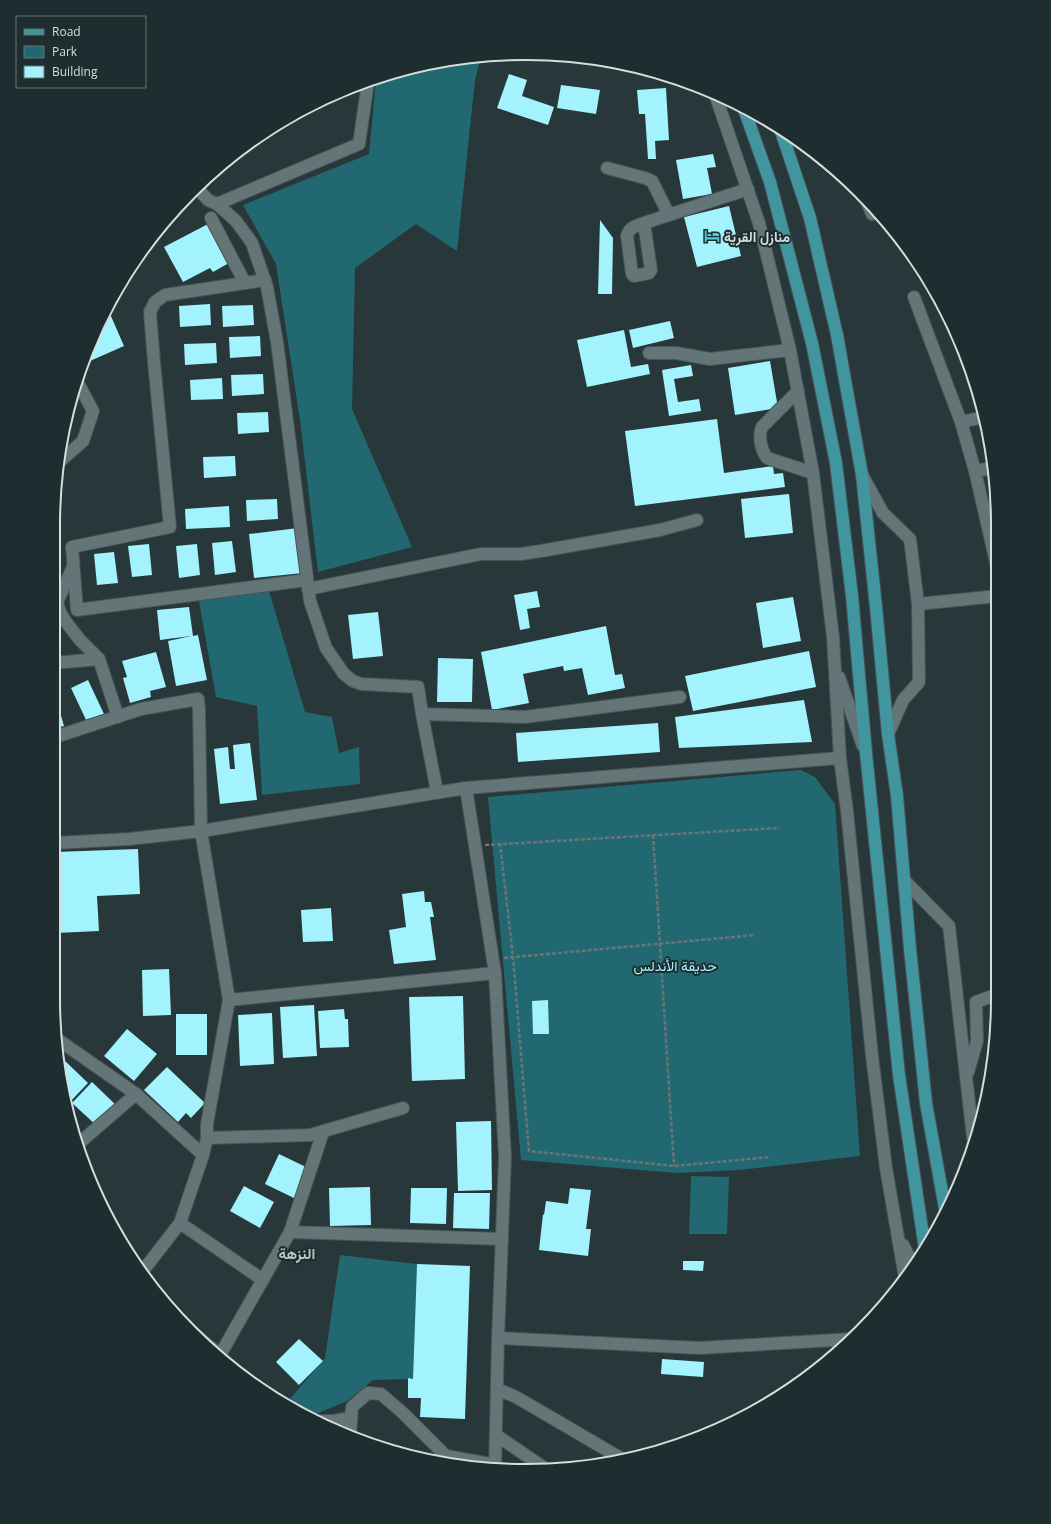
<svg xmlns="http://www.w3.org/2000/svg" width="1051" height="1524" viewBox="0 0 1051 1524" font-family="'Open Sans',Vazirmatn,sans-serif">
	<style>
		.green { fill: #226870 }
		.building { fill: #a2f3fd }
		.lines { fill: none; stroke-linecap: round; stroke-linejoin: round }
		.minor-casing { stroke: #475455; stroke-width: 14 }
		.major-casing { stroke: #475455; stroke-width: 14 }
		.path { stroke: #6a7678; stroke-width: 2.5; stroke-dasharray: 4 2; stroke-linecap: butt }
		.minor { stroke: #647577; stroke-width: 12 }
		.major { stroke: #41959f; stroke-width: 12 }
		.labels { text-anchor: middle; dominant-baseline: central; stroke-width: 4; stroke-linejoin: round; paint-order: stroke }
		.poi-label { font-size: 14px; font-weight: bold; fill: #d5dedf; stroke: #1e2d2f; text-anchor: start }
		.park-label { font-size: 14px; fill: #a3f1fb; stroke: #1e2d2f }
		.neighbourhood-label { font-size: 15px; font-weight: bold; fill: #b4c6c8; stroke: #1e2d2f }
		.rim { fill: none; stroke: #d5dedf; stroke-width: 2 }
	</style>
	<rect width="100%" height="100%" fill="#283739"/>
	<g class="green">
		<polygon points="481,57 475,80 457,251 416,224 355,268 352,409 412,547 318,572 300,420 276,264 243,205 369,154 376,80 433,62"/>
		<polygon points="269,591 305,712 332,717 339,753 359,747 360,784 262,795 257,706 216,697 199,601"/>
		<polygon points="801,770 815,777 835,804 860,1156 740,1170 676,1173 521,1160 488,797"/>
		<polygon points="691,1176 729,1177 727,1234 689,1234"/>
		<polygon points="340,1255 417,1264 413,1379 373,1380 347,1401 314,1415 289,1400 325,1358"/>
	</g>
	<g class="building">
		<polygon points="509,74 527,80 522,96 554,107 548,125 497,108"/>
		<polygon points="561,85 600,90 596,114 557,108"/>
		<polygon points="666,88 669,140 655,141 656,159 648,159 645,114 639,114 637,90"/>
		<polygon points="713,154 716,167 707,168 712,194 683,199 676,160"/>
		<polygon points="729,206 741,256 697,267 684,217"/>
		<polygon points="600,220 613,238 612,294 598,294"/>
		<polygon points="208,224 229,263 213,272 210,268 183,282 164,247"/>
		<polygon points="210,304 211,325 180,327 179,306"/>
		<polygon points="253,305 254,325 223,327 222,306"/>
		<polygon points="107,307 124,346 90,361 88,357 102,316"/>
		<polygon points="670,321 674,338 633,348 629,330"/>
		<polygon points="624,330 631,367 648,364 650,374 587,387 577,340"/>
		<polygon points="260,336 261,356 230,358 229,337"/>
		<polygon points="216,343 217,363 185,365 184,344"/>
		<polygon points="770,361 778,408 735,415 728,368"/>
		<polygon points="691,365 693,376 674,379 678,402 699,399 701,411 669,416 662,370"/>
		<polygon points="263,374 264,394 232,396 231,375"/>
		<polygon points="222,378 223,399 191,400 190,380"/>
		<polygon points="268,412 269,432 238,434 237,413"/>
		<polygon points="717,419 724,473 773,466 774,474 783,473 785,487 635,506 625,431"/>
		<polygon points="235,456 236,476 204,478 203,457"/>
		<polygon points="789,494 793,533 745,538 741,499"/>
		<polygon points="277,499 278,519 247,521 246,500"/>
		<polygon points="229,506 230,527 186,529 185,509"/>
		<polygon points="298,528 303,573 254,578 249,534"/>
		<polygon points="232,541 236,572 215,575 212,543"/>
		<polygon points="149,544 152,575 132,577 128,546"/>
		<polygon points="197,544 200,575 179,578 176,546"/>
		<polygon points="114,552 118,583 97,585 94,554"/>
		<polygon points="537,591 540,607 527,609 530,628 520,630 514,595"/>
		<polygon points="793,597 801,641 763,648 756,603"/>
		<polygon points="189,607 193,636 198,635 207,680 176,686 168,641 191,636 160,640 157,610"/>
		<polygon points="378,612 383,656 353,659 348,615"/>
		<polygon points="606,626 615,675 622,674 625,688 588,695 582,668 564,671 563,666 523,674 529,703 492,710 481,652"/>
		<polygon points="809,651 816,687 693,711 685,676"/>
		<polygon points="156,652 166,687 150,691 151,697 130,703 123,678 127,677 122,661"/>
		<polygon points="438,658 473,659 472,702 437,702"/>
		<polygon points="88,680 104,714 87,722 71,688"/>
		<polygon points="54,691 64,726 55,728"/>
		<polygon points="804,700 812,742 679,748 675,717"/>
		<polygon points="658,723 660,752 518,762 516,733"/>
		<polygon points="250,743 257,800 220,804 214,749 228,747 230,769 235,769 233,745"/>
		<polygon points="138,849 140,894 97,896 99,931 56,933 55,852"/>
		<polygon points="424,891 425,902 431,902 434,917 430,917 436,960 394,964 389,930 406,927 402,894"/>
		<polygon points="331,908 333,941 303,942 301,910"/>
		<polygon points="169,969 171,1015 143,1016 142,970"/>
		<polygon points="463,996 465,1079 412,1081 409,997"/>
		<polygon points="548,1000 549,1034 533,1034 532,1001"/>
		<polygon points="314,1005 317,1056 283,1058 280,1007"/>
		<polygon points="344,1009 345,1019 348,1019 349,1047 320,1048 318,1011"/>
		<polygon points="272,1013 274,1064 240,1066 238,1015"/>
		<rect x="176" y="1014" width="31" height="41"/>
		<polygon points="127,1029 157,1054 134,1081 104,1056"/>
		<polygon points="63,1059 88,1083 68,1104 67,1102 58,1065"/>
		<polygon points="167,1067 205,1103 191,1118 186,1113 178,1122 144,1090"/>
		<polygon points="92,1082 117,1106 97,1126 72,1103"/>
		<polygon points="491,1121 492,1190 458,1191 456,1122"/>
		<polygon points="279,1154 308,1168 294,1198 265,1184"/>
		<polygon points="244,1186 274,1202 260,1228 230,1211"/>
		<polygon points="370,1187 371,1225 330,1226 329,1188"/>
		<polygon points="411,1188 447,1188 446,1224 410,1223"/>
		<polygon points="570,1188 591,1190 586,1229 591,1229 588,1256 539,1250 543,1214 544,1215 546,1201 568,1204"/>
		<polygon points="454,1193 490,1193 489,1229 453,1228"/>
		<polygon points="683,1261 704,1261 703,1271 683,1270"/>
		<polygon points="417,1264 470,1266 465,1419 420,1417 421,1398 408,1398 408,1378 413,1379"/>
		<polygon points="299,1339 323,1361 299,1385 276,1362"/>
		<polygon points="662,1359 704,1362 703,1377 661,1374"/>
	</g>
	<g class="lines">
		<g class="minor-casing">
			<g id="minor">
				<polyline points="715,94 759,223 790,350 813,473 833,637 840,758 847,811 872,1056 886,1168 905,1278"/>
				<polyline points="607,168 645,178 652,181 669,215"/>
				<polyline points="196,187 208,200 217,204 236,221 252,243 267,287 277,342 310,601 326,648 344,674 353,681 361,684 418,687 422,714 437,792"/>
				<polyline points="866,199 872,214 876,212"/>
				<polyline points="217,204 359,144 368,82"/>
				<polyline points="211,218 245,283"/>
				<path d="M644,223L651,270L649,273L634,276L632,274L627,236C629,227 636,226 644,223L748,189"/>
				<polyline points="265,280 165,295 155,302 150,312 154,362 170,527 72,547 77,610 307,580"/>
				<polyline points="914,297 961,422 975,471 998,571"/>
				<polyline points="649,353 676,353 710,359 790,350"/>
				<path d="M798,391L762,427C758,436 761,450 767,458L813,473"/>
				<polyline points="961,422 984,417"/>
				<polyline points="59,462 83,441 93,411 79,385"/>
				<polyline points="975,471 992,468"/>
				<polyline points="862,475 883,513 910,539 918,604 919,682 903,700 888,734"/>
				<polyline points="73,567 57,602 60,612 66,622 80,640 99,659 118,717"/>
				<polyline points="308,589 481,554 521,554 541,551 660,530 697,520"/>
				<polyline points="918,604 998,596"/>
				<polyline points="54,663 99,659"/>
				<polyline points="839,677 863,746"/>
				<polyline points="422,714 525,717 680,697"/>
				<polyline points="55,737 141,709 198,699 199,709 201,831 229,1000 207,1124 207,1138 203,1155 180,1223 142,1272"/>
				<polyline points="466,788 495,973 505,1157 498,1338 495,1470"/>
				<polyline points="55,843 129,839 201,831 466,788 840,758"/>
				<polyline points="905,881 949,926 973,1138"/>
				<polyline points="229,1000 495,973"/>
				<polyline points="57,1039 136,1094 203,1155"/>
				<polyline points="968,1072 977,1041 976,1002 998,994"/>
				<polyline points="207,1138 310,1135 403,1108"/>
				<polyline points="77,1145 136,1094"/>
				<polyline points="180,1223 263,1280"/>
				<polyline points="290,1232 502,1239"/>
				<polyline points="903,1245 914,1267"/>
				<polyline points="189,1330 220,1355 290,1232 323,1132"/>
				<polyline points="498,1338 699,1348 852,1339"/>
				<polyline points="497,1389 516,1397 624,1460"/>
				<polyline points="321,1421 333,1421 351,1418"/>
				<polyline points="496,1435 543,1467"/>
				<polyline points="350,1437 352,1407 368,1393 381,1394 403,1413 446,1456 496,1465"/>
			</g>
		</g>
		<g class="major-casing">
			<g id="major">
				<polyline points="744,109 770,182 812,343 836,463 852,596 866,753 899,1075 925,1249"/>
				<polyline points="780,128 810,218 837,335 862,475 876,607 888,734 897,796 910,949 926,1103 946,1214"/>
			</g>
		</g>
		<g class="path">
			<polyline points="653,835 674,1166"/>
			<polyline points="500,843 513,957 529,1151 674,1166 770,1157"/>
			<polyline points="485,845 779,828"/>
			<polyline points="504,958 755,935"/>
		</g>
		<use href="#minor" class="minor"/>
		<use href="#major" class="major"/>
	</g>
	<defs>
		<g id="hotel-bare" transform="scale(1.2)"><path d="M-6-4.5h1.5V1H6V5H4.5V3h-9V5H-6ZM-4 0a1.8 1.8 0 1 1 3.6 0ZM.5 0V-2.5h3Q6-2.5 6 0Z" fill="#52cbd9" stroke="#1e2d2f" stroke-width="2.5" paint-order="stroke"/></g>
	</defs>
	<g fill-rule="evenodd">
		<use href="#hotel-bare" x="712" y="236"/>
	</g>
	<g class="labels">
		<g class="poi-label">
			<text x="724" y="236">منازل القرية</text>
		</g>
		<g class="park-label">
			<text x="675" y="965">حديقة الأندلس</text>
		</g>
		<g class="neighbourhood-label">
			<text x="297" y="1253">النزهة</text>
		</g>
	</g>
	<path d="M0 0H1051V1524H0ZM525 60H526A465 465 0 0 1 991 525V999A465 465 0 0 1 526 1464H525A465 465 0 0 1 60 999V525A465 465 0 0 1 525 60Z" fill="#1e2d2f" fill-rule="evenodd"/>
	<path class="rim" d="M525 60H526A465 465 0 0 1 991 525V999A465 465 0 0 1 526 1464H525A465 465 0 0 1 60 999V525A465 465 0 0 1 525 60Z"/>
	<rect x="16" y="16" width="130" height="72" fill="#1e2d2f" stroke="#677475"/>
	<rect x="24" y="29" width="20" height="6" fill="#41959f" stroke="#677475"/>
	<text x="52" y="36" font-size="12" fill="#d5dedf">Road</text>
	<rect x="24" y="46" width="20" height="12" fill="#226870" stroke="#677475"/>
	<text x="52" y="56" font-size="12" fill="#d5dedf">Park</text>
	<rect x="24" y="66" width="20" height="12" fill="#a2f3fd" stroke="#677475"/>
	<text x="52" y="76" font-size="12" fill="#d5dedf">Building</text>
</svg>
